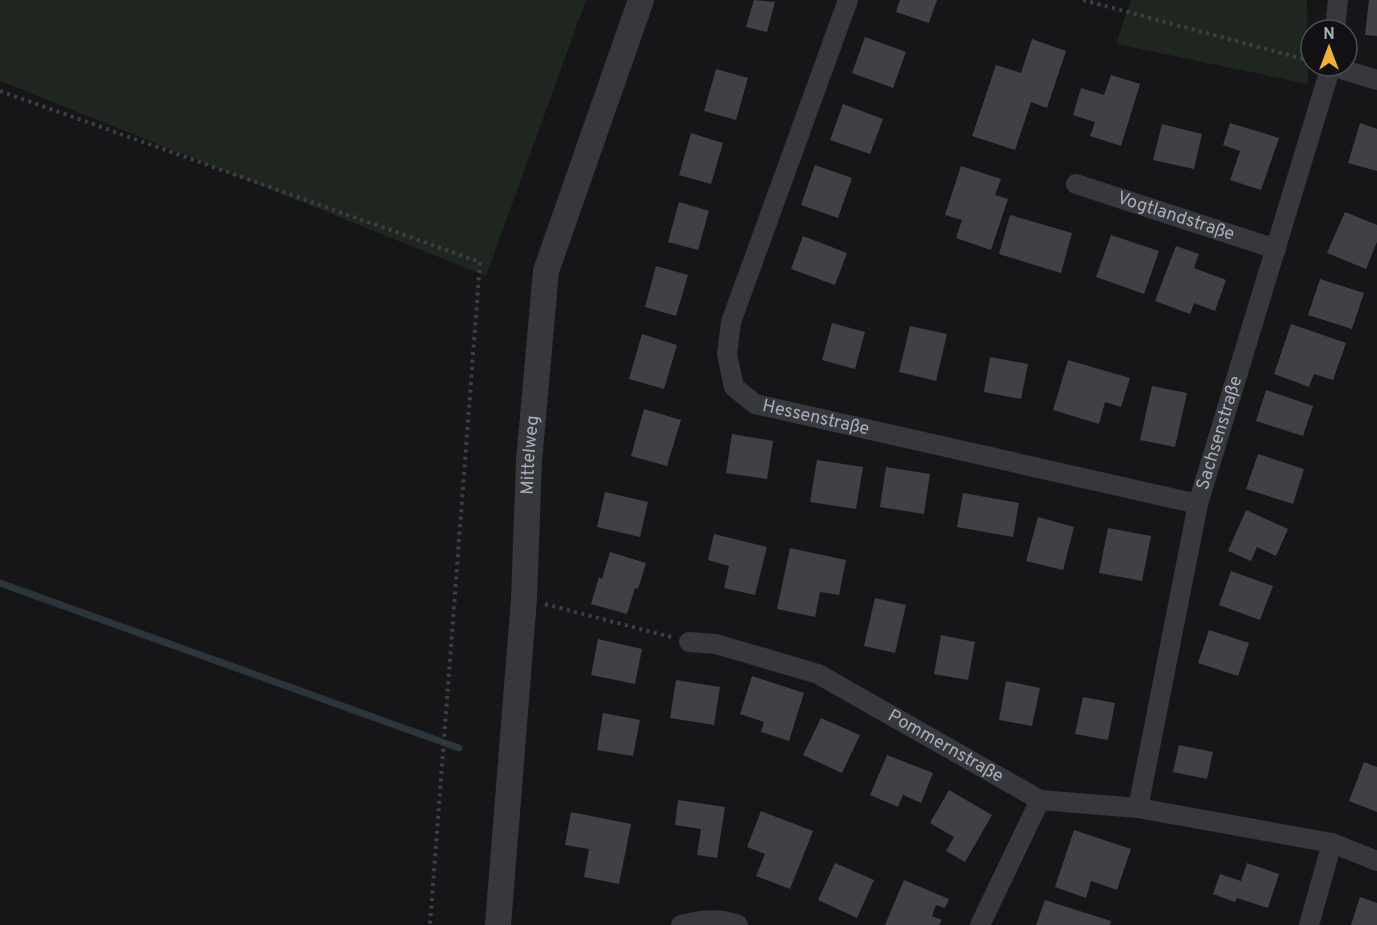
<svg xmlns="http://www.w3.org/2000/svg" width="1377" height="925" viewBox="0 0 1377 925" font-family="Overpass,sans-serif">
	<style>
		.green { fill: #1e261f }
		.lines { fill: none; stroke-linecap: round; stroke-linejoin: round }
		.stream { stroke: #2c353c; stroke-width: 7 }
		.building { fill: #404145 }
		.path { stroke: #3d3f44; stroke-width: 4; stroke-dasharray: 3 4.5; stroke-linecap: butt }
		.minor { stroke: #37383d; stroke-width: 20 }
		.tertiary { stroke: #37383d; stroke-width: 26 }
		.labels { text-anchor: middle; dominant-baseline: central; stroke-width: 5; stroke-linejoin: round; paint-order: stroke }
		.street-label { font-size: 18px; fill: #a8adb8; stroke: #111113 }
	</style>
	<rect width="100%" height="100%" fill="#161618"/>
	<g class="green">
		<polygon points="0,0 586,0 486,276 0,81"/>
		<polygon points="1131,0 1307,0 1308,84 1116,44"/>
	</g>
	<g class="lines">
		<polyline class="stream" points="0,583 459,748"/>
	</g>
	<g class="building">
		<polygon points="754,0 775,2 767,32 746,27"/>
		<polygon points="900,0 937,0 929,23 896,12"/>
		<polygon points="1369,0 1377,0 1377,36 1365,35"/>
		<polygon points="865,37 906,52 893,88 852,73"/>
		<polygon points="1032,39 1066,51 1047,108 1031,102 1015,150 972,136 996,65 1021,73"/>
		<polygon points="716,69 748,78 736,120 704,111"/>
		<polygon points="1111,75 1140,84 1121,146 1090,136 1095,122 1073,115 1081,88 1104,95"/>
		<polygon points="843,104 883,119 870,154 830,140"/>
		<polygon points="1230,123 1279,138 1261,190 1230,180 1240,151 1223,145"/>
		<polygon points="1360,123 1377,129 1377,171 1348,163"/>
		<polygon points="1162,124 1202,134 1194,169 1153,160"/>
		<polygon points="691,133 723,143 711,184 679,175"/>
		<polygon points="815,165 852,178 838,218 801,205"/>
		<polygon points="961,166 1001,179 995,195 1008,199 991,250 956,238 962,220 945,215"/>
		<polygon points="679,202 709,211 698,250 668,242"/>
		<polygon points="1345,212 1377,225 1377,242 1366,269 1327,253"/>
		<polygon points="1010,215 1072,233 1061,273 999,254"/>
		<polygon points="1111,235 1159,251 1144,294 1096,277"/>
		<polygon points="803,236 847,253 835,285 791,269"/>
		<polygon points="1176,246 1199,254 1194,268 1226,280 1215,311 1194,303 1190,314 1155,301"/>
		<polygon points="656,266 688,275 676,316 645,307"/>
		<polygon points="1320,279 1364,293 1352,329 1308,315"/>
		<polygon points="832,323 865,332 855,369 822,360"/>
		<polygon points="1291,324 1346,343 1333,380 1314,374 1309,387 1274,374"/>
		<polygon points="910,326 947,334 936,381 899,372"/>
		<polygon points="642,334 677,345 664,389 629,379"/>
		<polygon points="990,357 1028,364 1021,399 984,392"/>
		<polygon points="1068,360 1130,378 1121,407 1105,402 1099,424 1053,410"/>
		<polygon points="1152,386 1187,393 1175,447 1140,440"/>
		<polygon points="1266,390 1313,406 1303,436 1256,421"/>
		<polygon points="644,409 681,420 667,466 631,456"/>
		<polygon points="732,434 773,441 767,479 726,473"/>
		<polygon points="1258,454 1304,469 1293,504 1246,489"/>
		<polygon points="817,460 863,467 856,509 810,502"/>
		<polygon points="886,467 930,474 924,514 880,507"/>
		<polygon points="605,492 648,502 640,537 597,527"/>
		<polygon points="963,493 1019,503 1013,537 957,527"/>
		<polygon points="1246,510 1288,529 1276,556 1257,547 1251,561 1228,551"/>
		<polygon points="1038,517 1074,527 1063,570 1026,561"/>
		<polygon points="1108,528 1151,536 1142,581 1099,573"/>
		<polygon points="714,534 767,547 755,595 724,588 729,566 708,560"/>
		<polygon points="790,548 846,560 839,595 820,592 815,617 777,609"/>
		<polygon points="610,552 646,563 638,589 635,588 627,614 591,604 599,577 602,579"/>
		<polygon points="1231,571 1273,586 1260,620 1219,605"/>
		<polygon points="875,598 906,605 895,653 864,646"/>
		<polygon points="1209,630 1249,643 1238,676 1198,663"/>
		<polygon points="941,635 975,642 968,680 934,674"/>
		<polygon points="598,639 642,649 635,684 591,675"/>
		<polygon points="752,676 804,693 789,741 761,732 764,722 740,714"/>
		<polygon points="676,680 720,687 714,725 670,718"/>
		<polygon points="1006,681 1040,688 1032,726 999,720"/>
		<polygon points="1083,697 1115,703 1108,740 1075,734"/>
		<polygon points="603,713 640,720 633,756 597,750"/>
		<polygon points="821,718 860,735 842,773 803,755"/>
		<polygon points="1179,745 1213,752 1207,779 1173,772"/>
		<polygon points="887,755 933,773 921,803 903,795 898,807 870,795"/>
		<polygon points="1364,762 1377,767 1377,812 1349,801"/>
		<polygon points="949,790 992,815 965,862 946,851 954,837 930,823"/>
		<polygon points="678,800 725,807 717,858 697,855 701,829 675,825"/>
		<polygon points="761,811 813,831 790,889 756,876 765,854 747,847"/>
		<polygon points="571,812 631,824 619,884 584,877 589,849 565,845"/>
		<polygon points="1074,830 1131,849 1117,890 1091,881 1086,898 1055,887"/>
		<polygon points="835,863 874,880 857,918 818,900"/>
		<polygon points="1247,863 1279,874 1268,908 1237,898 1235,902 1213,894 1220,874 1241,881"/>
		<polygon points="904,880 949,899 945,908 936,905 932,916 942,920 939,925 885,925"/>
		<polygon points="1360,897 1377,903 1377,925 1351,925"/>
		<polygon points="1045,900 1111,921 1110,925 1036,925"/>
	</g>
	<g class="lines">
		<g class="path">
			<polyline points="1083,0 1311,61"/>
			<polyline points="0,91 480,262 430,925"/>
			<polyline points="545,604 671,637"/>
		</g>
		<g class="minor">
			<path id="s1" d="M848,0L731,322L727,354L734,387L755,404L1198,504"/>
			<polyline points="1335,30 1338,0"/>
			<polyline points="1331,66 1377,80"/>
			<path id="s2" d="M1076,184L1276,249"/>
			<path id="s3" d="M689,642L716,644L818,674L1040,800L1138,808L1332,843L1377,861"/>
			<path id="s4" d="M1138,808L1198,504L1331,66"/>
			<path d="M681,925C699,920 720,917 738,925"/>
			<polyline points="980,925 1040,800"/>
			<polyline points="1309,925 1332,843"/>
		</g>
		<path class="tertiary" id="s5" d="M498,925L524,599L529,461L546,271L641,0"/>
	</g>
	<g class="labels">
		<g class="street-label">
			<text stroke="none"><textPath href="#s2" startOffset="105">Vogtlandstraße</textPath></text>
			<text stroke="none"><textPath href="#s1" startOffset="498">Hessenstraße</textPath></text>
			<text stroke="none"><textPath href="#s4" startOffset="384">Sachsenstraße</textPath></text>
			<text stroke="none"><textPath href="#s5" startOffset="471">Mittelweg</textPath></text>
			<text stroke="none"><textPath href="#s3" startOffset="280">Pommernstraße</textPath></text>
		</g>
	</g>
	<g transform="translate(1329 48)"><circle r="28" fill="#111113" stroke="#4d4f55" stroke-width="1.5"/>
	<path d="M0-4.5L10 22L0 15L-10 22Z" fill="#f2b134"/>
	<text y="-9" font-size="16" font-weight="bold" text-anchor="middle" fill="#a8adb8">N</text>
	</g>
</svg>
